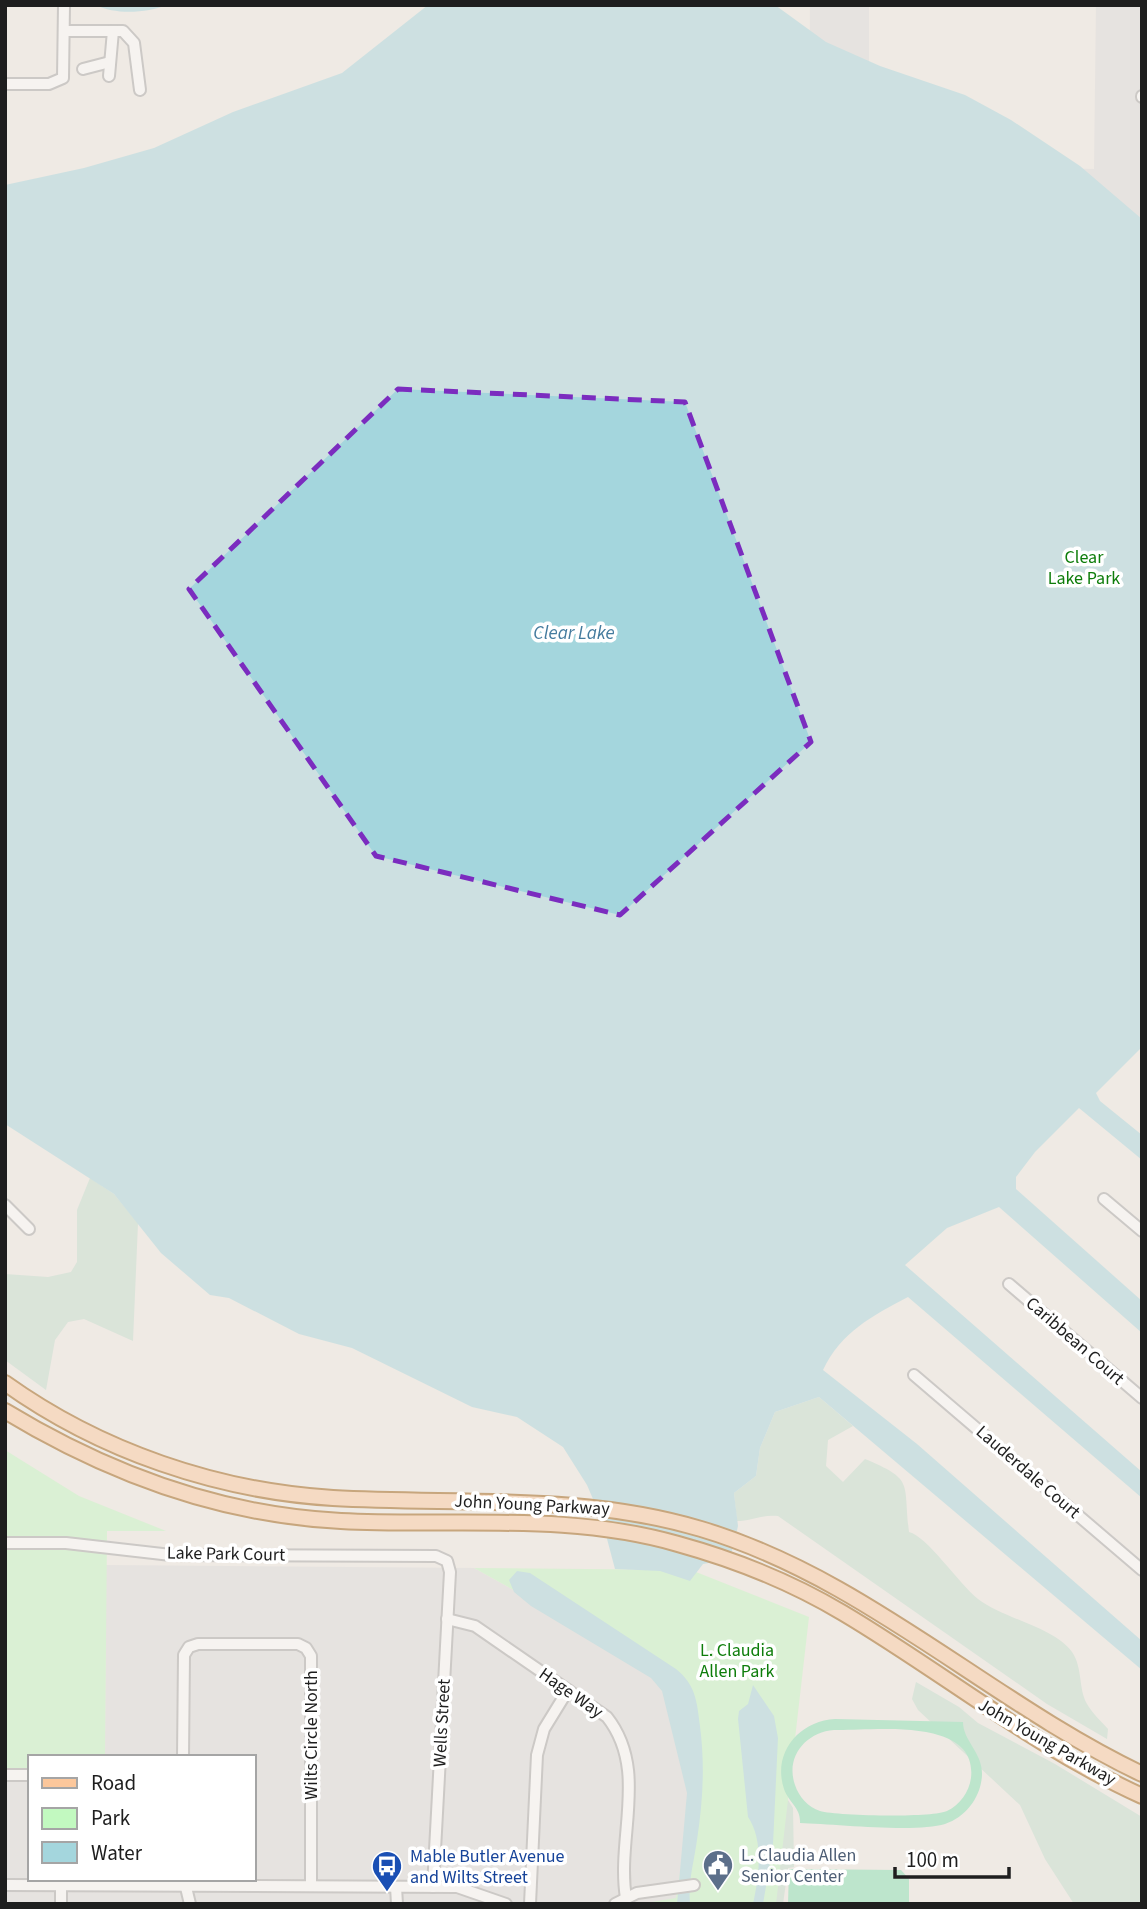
<svg xmlns="http://www.w3.org/2000/svg" width="1147" height="1909" viewBox="0 0 1147 1909" font-family="'Source Sans 3',sans-serif">
	<style>
		.residential { fill: #dcdbdb }
		.wetland { fill: #c0ddcd }
		.park { fill: #c2f9c0 }
		.pitch { fill: #81dfb0; fill-rule: evenodd }
		.water { fill: #a4d6dd }
		.lines { fill: none; stroke-linecap: round; stroke-linejoin: round }
		.minor-casing { stroke: #a2a2a2; stroke-width: 14 }
		.major-casing { stroke: #975400; stroke-width: 18 }
		.minor { stroke: #fff; stroke-width: 10 }
		.major { stroke: #fcc79b; stroke-width: 14 }
		.marked { fill: none; stroke: #7b2cbf; stroke-width: 5; stroke-dasharray: 14 9; stroke-linejoin: round }
		.labels { text-anchor: middle; dominant-baseline: central; stroke-width: 7; stroke-linejoin: round; paint-order: stroke }
		.park-label { font-size: 18px; fill: #0e7d0b; stroke: #fff }
		.street-label { font-size: 18px; fill: #1e1e1e; stroke: #fff }
		.service-label { font-size: 18px; fill: #4e5e75; stroke: #fff; text-anchor: start }
		.transit-label { font-size: 18px; fill: #164399; stroke: #fff; text-anchor: start }
		.water-label { font-size: 19px; font-style: italic; fill: #447b9e; stroke: #fff }
	</style>
	<rect width="100%" height="100%" fill="#efeae4"/>
	<g class="residential">
		<polygon points="810,5 869,5 869,165 809,164"/>
		<polygon points="1096,5 1142,5 1142,279 1049,168 1094,169"/>
		<polygon points="106,1565 474,1568 673,1679 695,1779 676,1899 640,1904 5,1904 5,1770 30,1770 30,1879 254,1879 254,1757 105,1757"/>
	</g>
	<g class="wetland">
		<polygon points="90,1178 114,1194 138,1223 133,1341 84,1319 68,1322 55,1340 46,1390 5,1360 5,1274 48,1277 71,1272 77,1262 77,1210"/>
		<path d="M819,1397L853,1426L828,1440L826,1466L843,1482L865,1459C915,1480 903,1482 909,1532C927,1536 959,1584 978,1599C1004,1619 1054,1627 1072,1652C1083,1668 1078,1688 1087,1704C1092,1713 1101,1721 1108,1729L1107,1739L1047,1704L778,1516C763,1514 752,1521 737,1521L734,1493L756,1476L760,1448L775,1412Z"/>
		<polygon points="916,1682 959,1707 978,1723 1055,1764 1142,1817 1142,1904 1074,1904 1045,1859 1020,1805 918,1710 912,1699"/>
		<polygon points="781,1789 793,1808 794,1867 788,1868 783,1904 763,1904"/>
	</g>
	<g class="park">
		<polygon points="5,1450 79,1496 166,1531 107,1531 105,1757 30,1757 30,1770 5,1770"/>
		<polygon points="474,1568 691,1570 809,1617 776,1904 640,1904 676,1898 695,1779 673,1679"/>
	</g>
	<g class="pitch">
		<path d="M835,1719L963,1722C963,1741 983,1753 982,1775C981,1797 966,1817 945,1824C916,1833 834,1824 800,1823C801,1808 789,1803 784,1789C772,1753 799,1721 835,1719ZM834,1730C873,1731 978,1716 971,1778C969,1792 960,1805 947,1811C933,1818 836,1816 820,1811C808,1807 799,1797 795,1785C785,1757 806,1732 834,1730Z"/>
		<polygon points="789,1869 901,1870 909,1879 909,1904 788,1904"/>
	</g>
	<g class="water">
		<path d="M96,5H167C147,13 115,15 96,5Z"/>
		<path d="M428,5H775L826,42L880,66L965,95L1011,120L1080,166L1142,219V1047L1096,1093L1100,1101L1142,1135V1160L1079,1108L1035,1152L1016,1177V1189L1142,1301V1333L999,1207L947,1228L905,1265L1142,1472V1498L908,1297C872,1316 841,1332 823,1370L917,1444L1142,1641V1670L819,1397L775,1412L760,1448L756,1476L734,1493L738,1526L730,1559L703,1564L690,1581L660,1571L615,1569L602,1520L587,1485L563,1447L517,1417L472,1407L352,1348L299,1334L229,1298L210,1295L161,1253L114,1194L5,1124V185L84,168L154,148L233,112L342,73Z"/>
		<path d="M517,1571L530,1573L676,1669C696,1685 697,1702 700,1726C705,1765 703,1801 697,1840C694,1862 688,1881 690,1904H677L687,1793L662,1691L651,1678L531,1606L514,1592L509,1580Z"/>
		<path d="M753,1685L774,1716L778,1738L773,1845L763,1904H753C759,1876 764,1841 748,1817L738,1719L739,1711L748,1704Z"/>
	</g>
	<g class="lines">
		<g class="minor-casing">
			<g id="minor">
				<polyline points="64,31 123,31 134,43 140,90"/>
				<polyline points="83,69 110,62"/>
				<polyline points="109,76 113,31"/>
				<polyline points="5,84 49,84 63,78 64,5"/>
				<polyline points="1142,96 1142,97"/>
				<polyline points="1104,1199 1142,1231"/>
				<polyline points="5,1205 29,1229"/>
				<polyline points="1009,1284 1142,1398"/>
				<polyline points="914,1375 1142,1570"/>
				<polyline points="5,1543 66,1543 171,1555 436,1556 447,1561 450,1572 433,1887"/>
				<path d="M447,1619L475,1626L607,1717C649,1770 616,1837 626,1898"/>
				<polyline points="183,1757 184,1655 189,1647 198,1644 298,1644 306,1648 311,1656 311,1886"/>
				<polyline points="5,1775 30,1775"/>
				<polyline points="184,1879 190,1904"/>
				<polyline points="5,1885 457,1887 506,1904"/>
				<polyline points="396,1887 397,1904"/>
				<polyline points="61,1904 61,1886"/>
				<polyline points="530,1904 537,1755 544,1729 568,1690"/>
				<polyline points="615,1904 637,1893 694,1885"/>
			</g>
		</g>
		<g class="major-casing">
			<g id="major">
				<path d="M5,1383C100,1451 217,1491 333,1498C457,1505 581,1493 701,1529C865,1578 989,1701 1142,1774"/>
				<path d="M5,1411C109,1474 219,1515 341,1521C454,1527 567,1512 678,1544C736,1560 791,1582 843,1613C944,1673 1034,1747 1142,1796"/>
			</g>
		</g>
		<use href="#minor" class="minor"/>
		<use href="#major" class="major"/>
	</g>
	<path d="M0 0H1147V1909H0ZM398,389L685,402L811,742L620,915L376,856L189,589Z" fill="#efeae4" fill-opacity=".55" fill-rule="evenodd"/>
	<path class="marked" d="M398,389L685,402L811,742L620,915L376,856L189,589Z"/>
	<defs>
		<g id="civic-pin" transform="scale(1.575)"><path d="M0 17L-7.5 6A9.5 9.5 0 1 1 7.5 6Z" fill="#5c6f8a" stroke="#fff"/><path d="M-.6-6.5H3V-4.5H.6V-3L4-1V1h2V6H-6V1h2V-1L-.6-3ZM-1.2 2.5V6h2.4V2.5Z" fill="#fff"/></g>
		<g id="bus-pin" transform="scale(1.575)"><path d="M0 17L-7.5 6A9.5 9.5 0 1 1 7.5 6Z" fill="#1a4fb4" stroke="#fff"/><path d="M-5-6H5V4H4V6H2V4H-2V6H-4V4H-5ZM-3.5-4V0h7V-4ZM-3.5 1.2v1.5H-2V1.2ZM2 1.2v1.5H3.5V1.2Z" fill="#fff"/></g>
	</defs>
	<g fill-rule="evenodd">
		<use href="#civic-pin" x="718" y="1865"/>
		<use href="#bus-pin" x="387" y="1866"/>
	</g>
	<g class="labels">
		<g class="park-label">
			<text x="1084" y="557">Clear<tspan x="1084" dy="21">Lake Park</tspan></text>
			<text x="737" y="1650">L. Claudia<tspan x="737" dy="21">Allen Park</tspan></text>
		</g>
		<g class="street-label">
			<text transform="translate(1075 1341) rotate(41)">Caribbean Court</text>
			<text transform="translate(1028 1472) rotate(41)">Lauderdale Court</text>
			<text transform="translate(532 1505) rotate(3)">John Young Parkway</text>
			<text transform="translate(226 1554) rotate(1)">Lake Park Court</text>
			<text transform="translate(571 1693) rotate(35)">Hage Way</text>
			<text transform="translate(442 1723) rotate(-87)">Wells Street</text>
			<text transform="translate(311 1735) rotate(-90)">Wilts Circle North</text>
			<text transform="translate(1047 1742) rotate(30)">John Young Parkway</text>
		</g>
		<g class="service-label">
			<text x="741" y="1855">L. Claudia Allen<tspan x="741" dy="21">Senior Center</tspan></text>
		</g>
		<g class="transit-label">
			<text x="410" y="1856">Mable Butler Avenue<tspan x="410" dy="21">and Wilts Street</tspan></text>
		</g>
		<g class="water-label">
			<text x="574" y="633">Clear Lake</text>
		</g>
	</g>
	<rect width="1147" height="1909" fill="none" stroke="#1e1e1e" stroke-width="14"/>
	<rect x="28" y="1755" width="228" height="126" fill="#ffffff" stroke="#a5a5a5" stroke-width="2"/>
	<rect x="42" y="1778" width="35" height="10" fill="#fcc79b" stroke="#a5a5a5" stroke-width="2"/>
	<text x="91" y="1790" font-size="21" fill="#1e1e1e">Road</text>
	<rect x="42" y="1808" width="35" height="21" fill="#c2f9c0" stroke="#a5a5a5" stroke-width="2"/>
	<text x="91" y="1825" font-size="21" fill="#1e1e1e">Park</text>
	<rect x="42" y="1842" width="35" height="21" fill="#a4d6dd" stroke="#a5a5a5" stroke-width="2"/>
	<text x="91" y="1860" font-size="21" fill="#1e1e1e">Water</text>
	<path d="M895 1867v10h114v-10" fill="none" stroke="#1e1e1e" stroke-width="3.5"/>
	<text x="906" y="1867" font-size="21" fill="#1e1e1e" stroke="#ffffff" stroke-width="5" paint-order="stroke">100 m</text>
</svg>
